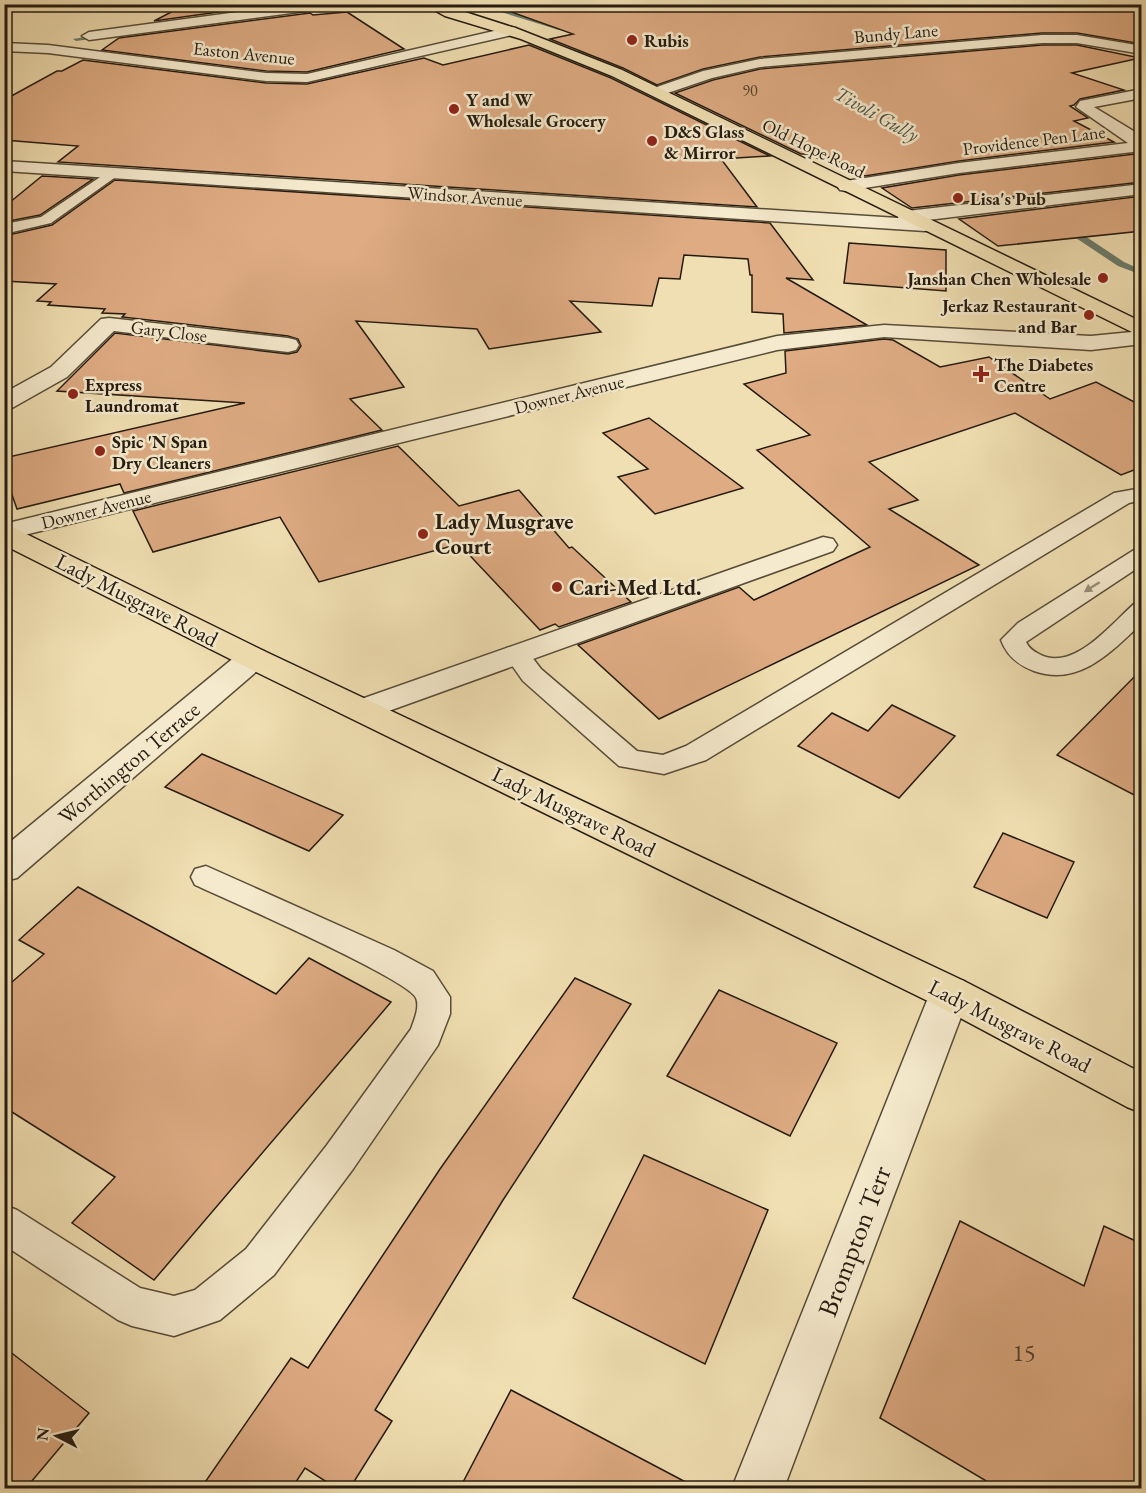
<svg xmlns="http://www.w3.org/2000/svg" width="1146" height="1493" viewBox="0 0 1146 1493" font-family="'EB Garamond',serif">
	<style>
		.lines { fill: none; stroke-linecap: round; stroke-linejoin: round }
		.stream { fill: #6b7c6d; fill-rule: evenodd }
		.building { fill: #deab83; stroke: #241b10; stroke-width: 1.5 }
		.service-casing { stroke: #574c38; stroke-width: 3 }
		.minor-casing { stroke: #574c38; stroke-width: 3 }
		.primary-casing { stroke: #241b10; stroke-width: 3 }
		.service { fill: #f5eacd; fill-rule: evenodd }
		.minor { fill: #f5eacd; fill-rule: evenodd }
		.primary { fill: #f0dfb2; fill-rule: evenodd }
		.oneway { fill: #978d78 }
		.poi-dot { fill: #8f2418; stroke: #f5eacd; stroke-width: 2 }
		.labels { text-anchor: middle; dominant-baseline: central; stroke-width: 5; stroke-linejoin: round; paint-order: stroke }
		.far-number-label { font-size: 16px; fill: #523f2d }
		.far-street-label { font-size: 18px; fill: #241b10; stroke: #f5eacd }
		.far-poi-label { font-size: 18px; font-weight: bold; fill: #241b10; stroke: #f5eacd; text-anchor: start }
		.far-water-label { font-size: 20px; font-style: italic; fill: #4d5446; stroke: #f5eacd }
		.poi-label { font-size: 22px; font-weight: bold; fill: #241b10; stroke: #f5eacd; text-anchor: start }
		.street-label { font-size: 22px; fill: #241b10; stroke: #f5eacd }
		.near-number-label { font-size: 24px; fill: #523f2d }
		.near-street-label { font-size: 27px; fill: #241b10; stroke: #f5eacd }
	</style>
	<rect width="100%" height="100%" fill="#f0dfb2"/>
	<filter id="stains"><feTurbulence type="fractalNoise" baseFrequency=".00333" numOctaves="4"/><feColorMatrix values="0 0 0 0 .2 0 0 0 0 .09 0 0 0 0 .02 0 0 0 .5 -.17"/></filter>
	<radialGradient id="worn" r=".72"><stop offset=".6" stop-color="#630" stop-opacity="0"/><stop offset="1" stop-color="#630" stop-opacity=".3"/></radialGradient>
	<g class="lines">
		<g class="stream">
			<polygon points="335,4 352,4 314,11 311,9"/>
			<polygon points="484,4 563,28 564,29 559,30 475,4"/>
			<polygon points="104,34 106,37 76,41 73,39"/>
			<polygon points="1064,226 1070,226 1124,262 1142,270 1142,275 1118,266 1064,230"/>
		</g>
	</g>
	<g class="building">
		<polygon points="216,4 276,4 154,21 177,9"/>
		<polygon points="506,4 1065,4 1142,10 1142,44 1077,33 1042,33 760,57 703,69 657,85 623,68 550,39 573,34 506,10"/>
		<polygon points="347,12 404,49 307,72 266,71 102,50 119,38 310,13 313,15"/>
		<polygon points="529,45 611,78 770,156 721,159 757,207 58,162 78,146 4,140 4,100 57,71 62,71 83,60 266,83 307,84 424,58 443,65"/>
		<polygon points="1042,45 1077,45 1140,58 1072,73 1124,90 1080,99 1074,105 1070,106 1088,118 1074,121 1114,142 959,161 865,176 830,157 819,159 810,154 801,154 675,93 713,80 760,69"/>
		<polygon points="1135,154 1142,158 1142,182 912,208 882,188 959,175"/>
		<polygon points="42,176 93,179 40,215 4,222 4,207"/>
		<polygon points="115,180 770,223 813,280 786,278 867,325 784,333 783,314 752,312 752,275 750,275 748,259 684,255 680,279 659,278 652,306 570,301 601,332 489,349 477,329 356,321 404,387 350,399 382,430 124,493 120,484 17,509 4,472 4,458 245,403 57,391 115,333 288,354 297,352 301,346 298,339 288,336 122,317 125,314 102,313 105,309 48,305 51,302 37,301 56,284 4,281 4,236 52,225"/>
		<polygon points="1142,196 1142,231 998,246 959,219"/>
		<polygon points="849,243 946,250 946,291 844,283"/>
		<polygon points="884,339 893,340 940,367 989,357 1050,399 1096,382 1142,406 1142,467 1121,475 1015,413 869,462 918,500 889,509 979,565 659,719 578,645 739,587 754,600 870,547 757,450 810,435 744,384 786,373 785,351"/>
		<polygon points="649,418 743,488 655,514 618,477 648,469 603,433"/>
		<polygon points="398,446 459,506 519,490 569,548 572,547 631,602 559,627 555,624 540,630 459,544 319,582 280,517 153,552 133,511"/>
		<polygon points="1142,669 1142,799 1057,755"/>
		<polygon points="892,705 955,736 899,798 798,746 832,713 868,731"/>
		<polygon points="202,754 343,815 309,851 165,787"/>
		<polygon points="1003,833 1074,862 1047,918 974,887"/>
		<polygon points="78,887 276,994 309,958 391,1002 154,1280 72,1223 115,1177 4,1107 4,989 44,954 19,940"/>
		<polygon points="575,978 631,1004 503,1200 375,1410 392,1421 350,1488 336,1488 305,1468 292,1488 201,1488 291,1358 308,1368 440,1169"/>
		<polygon points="719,990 837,1043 790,1136 667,1076"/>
		<polygon points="644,1155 768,1210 705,1364 573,1298"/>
		<polygon points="960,1221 1084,1286 1104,1226 1142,1244 1142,1488 998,1488 880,1418"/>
		<polygon points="4,1347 89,1413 26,1488 4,1488"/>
		<polygon points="511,1390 697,1488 460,1488"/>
	</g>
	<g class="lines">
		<g class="service-casing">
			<g id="service">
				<polygon points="112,169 117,170 119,173 117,176 51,223 4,234 4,224 41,217"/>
				<polygon points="1142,488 1142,500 1129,503 706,760 664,774 619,766 523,681 504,654 507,648 516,646 525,648 541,669 637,751 663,755 686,746 1114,493"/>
				<path d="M1142,548V565L1026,642C1029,648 1033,651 1039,654C1073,673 1111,624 1134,604L1142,602V623C1111,652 1079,687 1034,671C1018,665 1007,656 1001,640L1018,623L1134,550Z"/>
				<path d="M206,866L394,950L433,971L450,997V1014L438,1045L353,1169L274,1275L220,1320L174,1336L132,1326L118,1320L4,1245V1205L17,1210L140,1288L174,1296L195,1290L246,1249L327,1145L411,1029C414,1020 420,1007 416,998C408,979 226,899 195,885L191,877L195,869Z"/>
			</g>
		</g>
		<g class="minor-casing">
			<g id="minor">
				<polygon points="297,4 335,4 329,8 89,40 82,36 89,32"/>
				<polygon points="511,27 516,28 518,31 516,34 307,82 266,81 48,53 4,51 4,43 48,45 266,73 307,74"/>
				<polygon points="1042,35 1077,35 1142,46 1142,54 1077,43 1042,43 760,67 712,78 656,97 648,92 651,89 703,71 760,59"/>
				<polygon points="1142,89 1142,98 1094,107 1140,135 1141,151 959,173 846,191 840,190 837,186 840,182 846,181 959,163 1128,143 1076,107 1080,101"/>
				<polygon points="4,161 898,218 900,213 907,211 1142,184 1142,194 928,220 934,225 932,229 925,231 4,171"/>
				<polygon points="109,318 288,338 296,340 299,345 296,350 288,352 114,331 67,377 12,408 4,410 4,393 51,367 101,319"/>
				<polygon points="884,325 1091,336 1142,331 1142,344 1091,350 884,337 777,350 4,540 4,524 777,336"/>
				<polygon points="823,537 833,539 837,545 833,551 372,717 361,721 350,717 345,710 350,703"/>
				<polygon points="253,648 264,651 268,658 264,665 17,878 4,881 4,847 242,651"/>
				<polygon points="950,977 964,981 970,993 784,1488 732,1488 930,993 936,981"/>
			</g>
		</g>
		<g class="primary-casing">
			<g id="primary">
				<polygon points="423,4 440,4 518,29 622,70 1142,322 1142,337 612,76 521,39 445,16"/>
				<polygon points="4,526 14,528 264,651 964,981 1142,1073 1142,1113 1127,1107 936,1005 242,665 4,545"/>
			</g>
		</g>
		<use href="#service" class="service"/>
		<use href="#minor" class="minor"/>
		<use href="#primary" class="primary"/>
	</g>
	<defs><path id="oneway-solid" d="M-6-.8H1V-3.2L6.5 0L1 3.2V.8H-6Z" transform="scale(1.5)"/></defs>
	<use class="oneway" href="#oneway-solid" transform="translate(1092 587) rotate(148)"/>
	<g class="poi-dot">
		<circle cx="632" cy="40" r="6"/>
		<circle cx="454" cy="109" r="6"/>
		<circle cx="652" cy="141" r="6"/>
		<circle cx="958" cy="198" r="6"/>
		<circle cx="1103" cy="278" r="6"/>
		<circle cx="1089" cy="315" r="6"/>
		<path d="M978 365h6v6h6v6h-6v6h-6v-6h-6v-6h6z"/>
		<circle cx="73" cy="394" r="6"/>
		<circle cx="100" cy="451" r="6"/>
		<circle cx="423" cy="534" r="6"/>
		<circle cx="557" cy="587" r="6"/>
	</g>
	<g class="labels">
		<g class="far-number-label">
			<text x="750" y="90">90</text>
		</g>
		<g class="far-street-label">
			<text transform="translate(896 33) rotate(-5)">Bundy Lane</text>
			<text transform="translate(244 53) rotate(6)">Easton Avenue</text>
			<text transform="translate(1034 140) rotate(-7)">Providence Pen Lane</text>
			<text transform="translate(814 148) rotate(26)">Old Hope Road</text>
			<text transform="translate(465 196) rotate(4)">Windsor Avenue</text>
			<text transform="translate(169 331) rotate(7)">Gary Close</text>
			<text transform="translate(569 394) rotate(-14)">Downer Avenue</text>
			<text transform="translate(96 509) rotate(-14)">Downer Avenue</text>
		</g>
		<g class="far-poi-label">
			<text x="644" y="40">Rubis</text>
			<text x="466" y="99">Y and W<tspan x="466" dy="21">Wholesale Grocery</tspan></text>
			<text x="664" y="131">D&amp;S Glass<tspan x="664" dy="21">&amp; Mirror</tspan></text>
			<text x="970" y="198">Lisa's Pub</text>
			<text x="1091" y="278" text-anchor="end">Janshan Chen Wholesale</text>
			<text x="1077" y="305" text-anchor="end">Jerkaz Restaurant<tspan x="1077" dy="21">and Bar</tspan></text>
			<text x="994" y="364">The Diabetes<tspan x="994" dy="21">Centre</tspan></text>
			<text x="85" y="384">Express<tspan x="85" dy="21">Laundromat</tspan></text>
			<text x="112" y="441">Spic 'N Span<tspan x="112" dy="21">Dry Cleaners</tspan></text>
		</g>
		<g class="far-water-label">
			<text transform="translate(877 114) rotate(29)">Tivoli Gully</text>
		</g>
		<g class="poi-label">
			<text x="435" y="521">Lady Musgrave<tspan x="435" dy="25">Court</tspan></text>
			<text x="569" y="587">Cari-Med Ltd.</text>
		</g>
		<g class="street-label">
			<text transform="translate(137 600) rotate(27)">Lady Musgrave Road</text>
			<text transform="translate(129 763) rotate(-40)">Worthington Terrace</text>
			<text transform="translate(574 812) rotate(26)">Lady Musgrave Road</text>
			<text transform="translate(1010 1026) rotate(27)">Lady Musgrave Road</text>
		</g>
		<g class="near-number-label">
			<text x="1024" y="1352">15</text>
		</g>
		<g class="near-street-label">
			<text transform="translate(854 1241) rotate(-69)">Brompton Terr</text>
		</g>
	</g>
	<rect width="1146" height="1493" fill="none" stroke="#f0dfb2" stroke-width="24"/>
	<rect x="6" y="6" width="1134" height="1481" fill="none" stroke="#241b10" stroke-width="3"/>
	<rect x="12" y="12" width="1122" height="1469" fill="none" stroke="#241b10" stroke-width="1.5"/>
	<g transform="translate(57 1436) rotate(277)" stroke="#f5eacd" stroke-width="4.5" paint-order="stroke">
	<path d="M0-4.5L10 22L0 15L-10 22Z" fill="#241b10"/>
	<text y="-9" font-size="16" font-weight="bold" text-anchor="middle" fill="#241b10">N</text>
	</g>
	<rect width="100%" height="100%" filter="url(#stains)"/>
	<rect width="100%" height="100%" fill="url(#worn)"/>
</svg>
